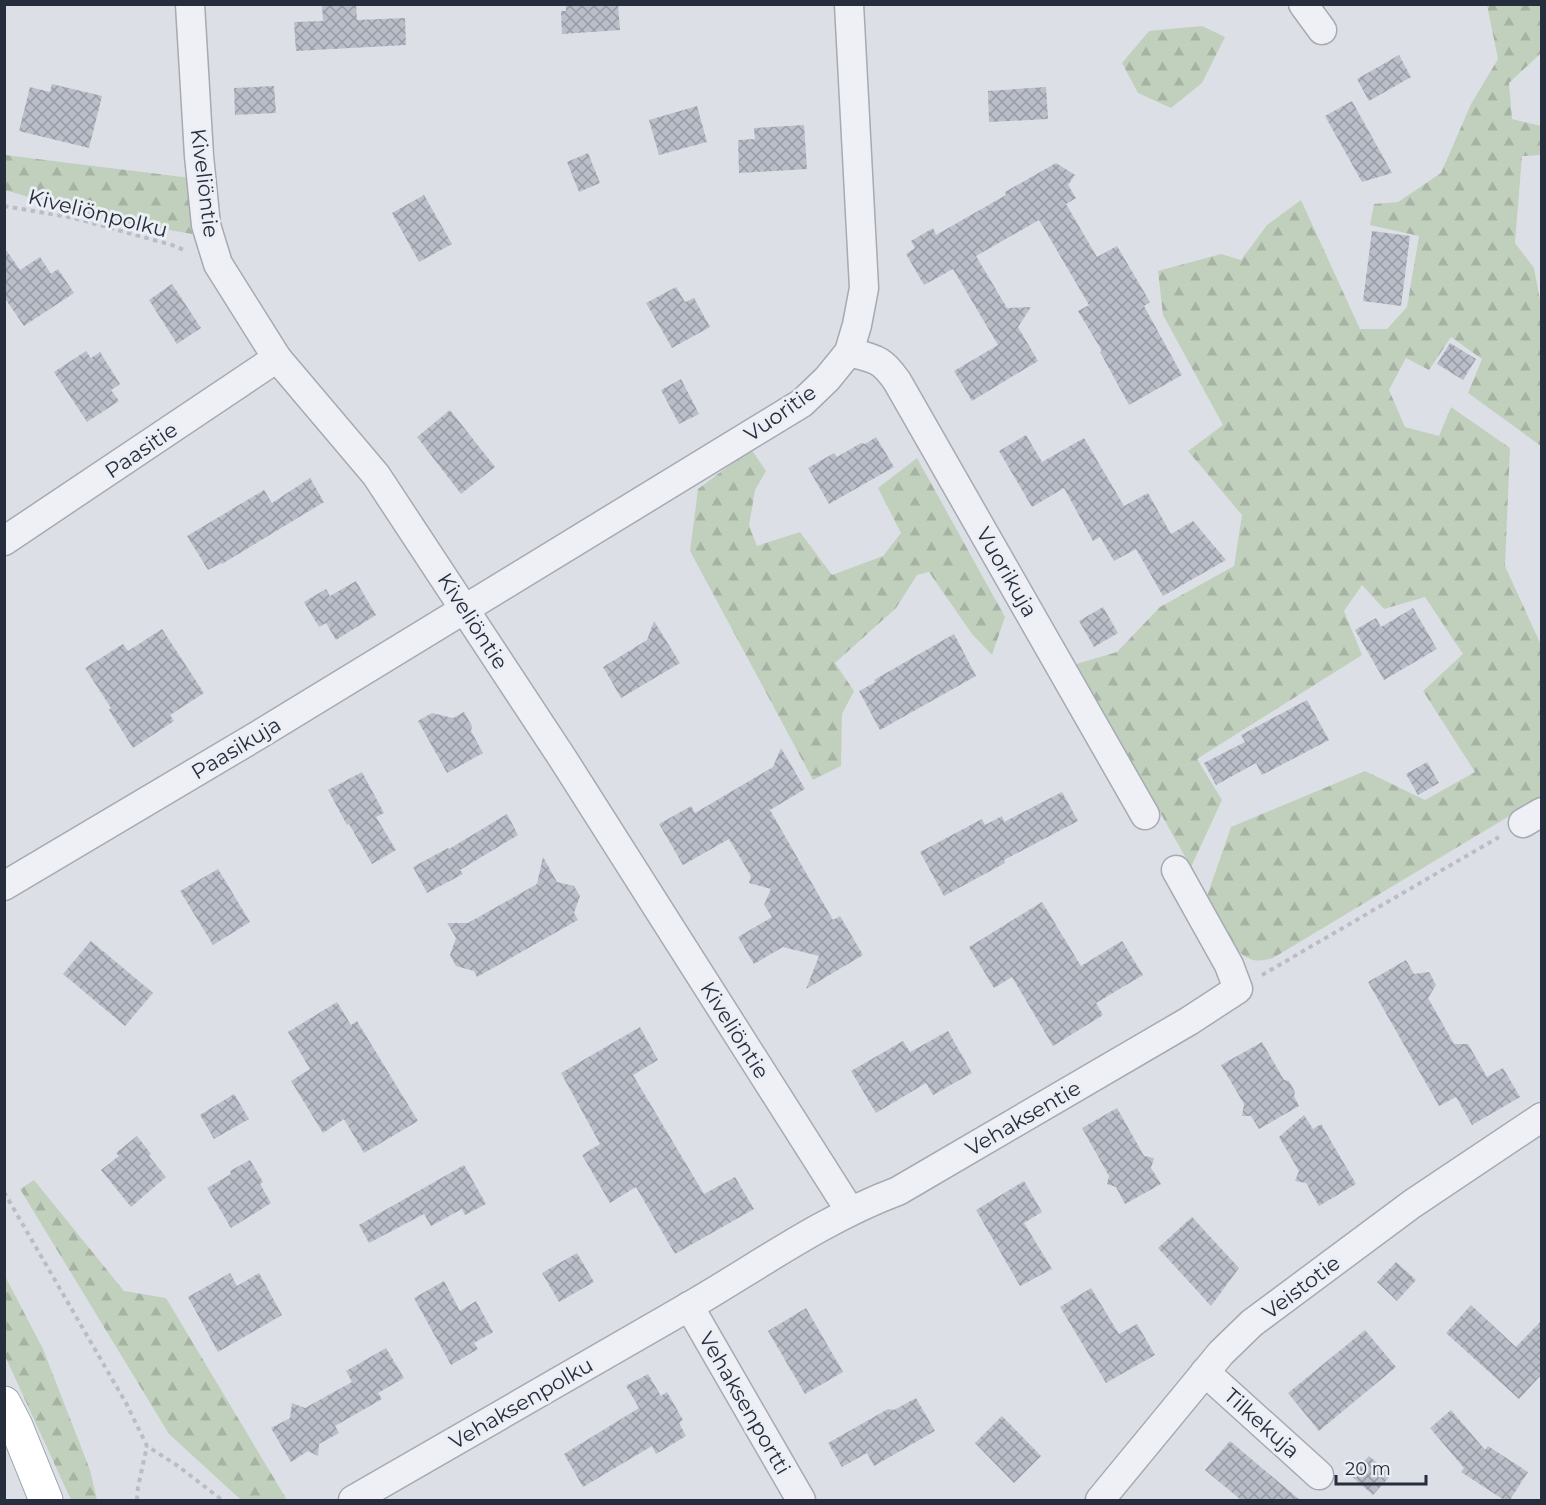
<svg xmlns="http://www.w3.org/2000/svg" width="1546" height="1505" viewBox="0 0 1546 1505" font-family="Montserrat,sans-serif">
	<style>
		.forest { fill: url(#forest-firs) }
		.building { fill: url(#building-cross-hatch) }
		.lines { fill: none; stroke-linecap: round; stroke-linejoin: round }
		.minor-casing { stroke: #a5aab3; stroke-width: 31 }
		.primary-casing { stroke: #9ca3b1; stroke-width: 35 }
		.path { stroke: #bbbdc5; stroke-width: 4; stroke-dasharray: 4.5 4.5; stroke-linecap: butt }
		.minor { stroke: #eff0f5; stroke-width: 28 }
		.primary { stroke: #fff; stroke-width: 33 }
		.labels { text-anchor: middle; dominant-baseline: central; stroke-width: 6; stroke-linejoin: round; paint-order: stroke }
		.street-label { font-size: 21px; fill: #262d3c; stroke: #ebeef4 }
	</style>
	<defs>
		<pattern id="forest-firs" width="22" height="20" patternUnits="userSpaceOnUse" patternTransform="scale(1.5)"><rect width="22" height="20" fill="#c1d0bd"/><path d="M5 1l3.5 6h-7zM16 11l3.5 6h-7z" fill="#a6b3a3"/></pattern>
		<pattern id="building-cross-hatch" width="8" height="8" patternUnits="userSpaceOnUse" patternTransform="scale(1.5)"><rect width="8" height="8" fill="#babec9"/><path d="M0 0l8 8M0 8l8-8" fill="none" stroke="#979ba4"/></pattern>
	</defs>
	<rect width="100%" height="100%" fill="#dce0e6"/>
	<g class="forest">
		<path d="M1487,5H1541V53L1509,83L1512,119L1541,126V155L1522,156L1515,243L1534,268L1541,306V446L1468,393L1482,359L1451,337L1429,370L1406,358L1389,390L1405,427L1439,436L1451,407L1510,448L1505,566L1541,645V797L1273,958C1257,962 1253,962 1240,953L1207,896L1231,827L1365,771L1425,800L1475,772L1423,691L1463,654L1425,597L1384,609L1362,585L1344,611L1362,655L1197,759L1222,800L1191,867L1076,664L1117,652L1160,607L1234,566L1242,515L1188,451L1223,425L1163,315L1158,271L1221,254L1241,260L1267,225L1301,200L1360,329H1387L1407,307L1419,236L1370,225L1374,204L1398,202L1441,173L1471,104L1498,59Z"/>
		<polygon points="1202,26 1225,37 1202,83 1171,108 1138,93 1122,63 1149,31"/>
		<polygon points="5,155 191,178 192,234 92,216 5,190"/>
		<polygon points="751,449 766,471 755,490 749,526 757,546 800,532 832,575 883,556 901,533 878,488 917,458 1005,617 992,655 972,634 929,572 917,575 896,608 835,663 854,691 842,714 841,766 813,780 690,551 698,489"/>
		<polygon points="34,1180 124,1291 166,1298 287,1500 241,1500 169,1434 20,1189"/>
		<polygon points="5,1276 43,1349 90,1470 97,1500 71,1500 5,1356"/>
	</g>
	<g class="building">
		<polygon points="322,4 356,4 357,20 405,18 406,45 296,51 294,22 323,21"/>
		<polygon points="566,4 618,4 620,30 562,34 561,11 566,11"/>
		<polygon points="1399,55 1411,77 1369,101 1357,79"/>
		<polygon points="52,84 102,96 89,148 19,131 30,87 50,92"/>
		<polygon points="274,86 276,113 235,115 234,88"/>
		<polygon points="1046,87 1048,119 989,122 988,91"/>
		<polygon points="1352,101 1392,173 1362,182 1325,116"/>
		<polygon points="697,106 707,142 659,155 649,120"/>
		<polygon points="804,125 807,169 739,173 738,140 755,139 754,128"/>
		<polygon points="588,153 600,183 579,192 567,162"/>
		<polygon points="1056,163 1075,175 1068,185 1076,198 1066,204 1097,257 1117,246 1150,302 1144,306 1182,375 1129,405 1100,352 1102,351 1078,311 1089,305 1039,220 976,256 1007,308 1031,307 1018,327 1038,361 972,401 954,371 998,345 953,269 924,285 906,254 915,248 911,241 933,228 936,235 1006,195 1005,192"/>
		<polygon points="424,195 452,244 419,262 392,213"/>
		<polygon points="1372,231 1410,236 1401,306 1363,301"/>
		<polygon points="4,247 20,270 40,257 51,274 58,269 74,293 24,326 4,297"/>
		<polygon points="172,284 201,328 177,344 149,300"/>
		<polygon points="676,287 685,302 694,298 710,327 672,348 646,303"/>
		<polygon points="1450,343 1476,359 1463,380 1437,364"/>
		<polygon points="86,351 91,358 100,352 120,384 111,390 119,401 87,422 54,372"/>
		<polygon points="681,379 699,414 679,424 661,390"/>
		<polygon points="450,410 495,467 461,494 417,437"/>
		<polygon points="1026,435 1042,462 1084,438 1124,506 1148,493 1171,534 1193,521 1226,560 1163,596 1136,549 1114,561 1100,537 1093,541 1064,488 1032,507 999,451"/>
		<polygon points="876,437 894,467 829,504 808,468 834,453 837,457 861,443 865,444"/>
		<polygon points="310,478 324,502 222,564 221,563 208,570 187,536 264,490 272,503"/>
		<polygon points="356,581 376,615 336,640 326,623 319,627 304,602 326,589 330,596"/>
		<polygon points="1103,607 1118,633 1094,647 1079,621"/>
		<polygon points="1413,608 1437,649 1384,680 1355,630 1376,618 1381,627"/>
		<polygon points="654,621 680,663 621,698 603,667 647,640"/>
		<polygon points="162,629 204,693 170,715 174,721 133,748 109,710 111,708 85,668 123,644 128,651"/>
		<polygon points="954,634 976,676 880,730 859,691 876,682 874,680"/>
		<polygon points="1307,700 1329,740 1262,775 1256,763 1216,785 1204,763 1245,742 1241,735"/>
		<polygon points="464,712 472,726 471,731 483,753 447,773 418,721 432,713 453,718"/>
		<polygon points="781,748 805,789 770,810 833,920 840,916 863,955 806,989 819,956 783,947 754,964 738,937 772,917 764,905 771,889 749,883 751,876 729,839 683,865 659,824 691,806 695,813 773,767"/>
		<polygon points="1427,762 1439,783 1418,795 1406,774"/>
		<polygon points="362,772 384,813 376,817 396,850 372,864 349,824 347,825 328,790"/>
		<polygon points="1062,792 1078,821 1004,860 1005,863 944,896 920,852 982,819 985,825 1002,816 1004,822"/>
		<polygon points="507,814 518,835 460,870 463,874 427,893 413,867 448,848 449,849"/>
		<polygon points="543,857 557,882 574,886 580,896 574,913 578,920 477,977 474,971 456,966 450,955 456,938 447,923 468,923 537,884"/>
		<polygon points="218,869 250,922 213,945 180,891"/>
		<polygon points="1042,902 1081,966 1122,941 1143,975 1096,1003 1103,1015 1053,1046 1012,977 994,988 969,947"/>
		<polygon points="91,941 153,993 125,1026 63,974"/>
		<polygon points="1406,960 1414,974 1429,972 1436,985 1428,998 1454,1044 1468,1044 1487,1077 1503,1068 1520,1097 1472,1125 1456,1097 1439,1106 1368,982"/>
		<polygon points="337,1002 351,1025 357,1021 418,1121 364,1153 344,1119 323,1133 291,1081 310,1069 288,1032"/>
		<polygon points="640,1027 658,1060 633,1075 704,1194 735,1177 754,1209 675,1254 636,1187 610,1203 582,1155 600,1144 561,1073"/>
		<polygon points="948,1031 972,1073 933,1095 926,1083 876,1113 851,1071 903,1041 910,1052"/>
		<polygon points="1262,1042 1284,1080 1289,1081 1295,1092 1294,1096 1299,1106 1259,1129 1251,1116 1242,1116 1244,1104 1221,1065"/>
		<polygon points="234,1094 249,1119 214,1139 200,1115"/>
		<polygon points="1117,1108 1144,1156 1154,1158 1151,1168 1161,1184 1125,1204 1116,1187 1107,1184 1109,1176 1082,1128"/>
		<polygon points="1304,1115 1313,1129 1321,1124 1356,1184 1319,1206 1306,1183 1295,1181 1299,1171 1279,1137"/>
		<polygon points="137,1136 151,1154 149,1156 166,1177 131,1207 101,1170 119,1156 116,1153"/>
		<polygon points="250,1160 263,1182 260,1184 271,1203 231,1228 207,1188 231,1174 230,1171"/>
		<polygon points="464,1165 486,1204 465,1215 462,1209 431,1226 424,1214 369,1243 359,1225"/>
		<polygon points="1024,1181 1042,1212 1024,1223 1052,1269 1020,1286 976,1210"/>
		<polygon points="1192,1217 1239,1268 1211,1306 1158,1248"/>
		<polygon points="577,1253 594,1282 559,1302 542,1273"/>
		<polygon points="1396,1262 1416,1280 1397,1301 1377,1282"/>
		<polygon points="230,1273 237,1286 259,1273 282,1315 218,1352 188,1297"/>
		<polygon points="444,1281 460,1311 476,1301 493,1332 474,1343 478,1349 451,1365 414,1298"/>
		<polygon points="1091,1288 1119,1334 1137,1324 1155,1355 1106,1383 1060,1307"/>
		<polygon points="1471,1305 1516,1347 1542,1320 1542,1374 1519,1399 1446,1333"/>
		<polygon points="806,1308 843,1372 805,1394 768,1331"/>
		<polygon points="1365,1330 1396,1367 1319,1431 1288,1393"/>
		<polygon points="386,1348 404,1378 378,1393 382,1399 335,1426 339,1433 319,1444 318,1456 308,1451 291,1462 271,1428 290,1418 292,1403 305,1408 352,1382 346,1371"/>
		<polygon points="648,1374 661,1396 667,1392 683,1420 679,1423 686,1436 656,1454 652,1446 583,1487 564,1454 639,1408 626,1386"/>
		<polygon points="916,1398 935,1431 874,1466 867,1453 842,1467 828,1443 888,1409 894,1410"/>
		<polygon points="1451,1410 1485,1450 1488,1446 1528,1472 1510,1500 1504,1500 1461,1472 1464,1468 1430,1428"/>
		<polygon points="1002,1416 1041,1456 1014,1483 975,1443"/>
		<polygon points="1230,1441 1300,1500 1241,1500 1205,1470"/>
		<polygon points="1369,1456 1391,1475 1373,1495 1351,1476"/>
	</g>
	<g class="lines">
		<g class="minor-casing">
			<g id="minor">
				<polyline points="190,4 199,156 206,225 218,264 277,358 376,475 563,759 850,1211"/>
				<polyline points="1303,4 1322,30"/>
				<path d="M849,352C875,359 881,358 897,381L1145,815"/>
				<polyline points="4,541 277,358"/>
				<polyline points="1523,823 1542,812"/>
				<polyline points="4,886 260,734 802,403 827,379 849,352 857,325 864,288 849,4"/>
				<polyline points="689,1306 801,1500"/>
				<polyline points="1205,1372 1319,1475"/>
				<path d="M353,1500C464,1436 576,1372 688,1307C757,1267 823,1219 898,1191L1189,1021L1238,989L1229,965L1176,870"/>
				<polyline points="1100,1500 1221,1353 1252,1323 1412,1204 1542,1117"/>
			</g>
		</g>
		<g class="primary-casing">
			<polyline id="primary" points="4,1403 16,1426 46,1500"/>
		</g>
		<g class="path">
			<polyline points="4,206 74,218 172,245 184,250"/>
			<polyline points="1262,975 1499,837"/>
			<polyline points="4,1192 126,1403 147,1446 178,1466 222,1500"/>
			<polyline points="137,1500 138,1487 147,1446"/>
		</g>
		<use href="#minor" class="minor"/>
		<use href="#primary" class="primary"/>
	</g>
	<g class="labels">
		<g class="street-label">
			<text transform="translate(205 183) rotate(83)">Kiveliöntie</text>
			<text transform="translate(98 213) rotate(14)">Kiveliönpolku</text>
			<text transform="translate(780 413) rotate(-35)">Vuoritie</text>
			<text transform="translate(141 450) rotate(-34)">Paasitie</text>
			<text transform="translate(1007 572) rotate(60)">Vuorikuja</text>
			<text transform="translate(473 621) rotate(57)">Kiveliöntie</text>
			<text transform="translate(236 748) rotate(-31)">Paasikuja</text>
			<text transform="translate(735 1030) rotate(58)">Kiveliöntie</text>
			<text transform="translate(1023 1118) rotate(-30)">Vehaksentie</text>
			<text transform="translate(1301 1287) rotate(-37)">Veistotie</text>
			<text transform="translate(521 1403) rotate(-30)">Vehaksenpolku</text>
			<text transform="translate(745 1403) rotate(60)">Vehaksenportti</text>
			<text transform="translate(1262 1423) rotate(42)">Tilkekuja</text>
		</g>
	</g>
	<rect width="1546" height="1505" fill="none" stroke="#262d3c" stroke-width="12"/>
	<path d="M1336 1475v9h90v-9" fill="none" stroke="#262d3c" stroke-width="3"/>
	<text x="1345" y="1475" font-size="18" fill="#262d3c" stroke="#ebeef4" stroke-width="4.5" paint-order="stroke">20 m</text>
</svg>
